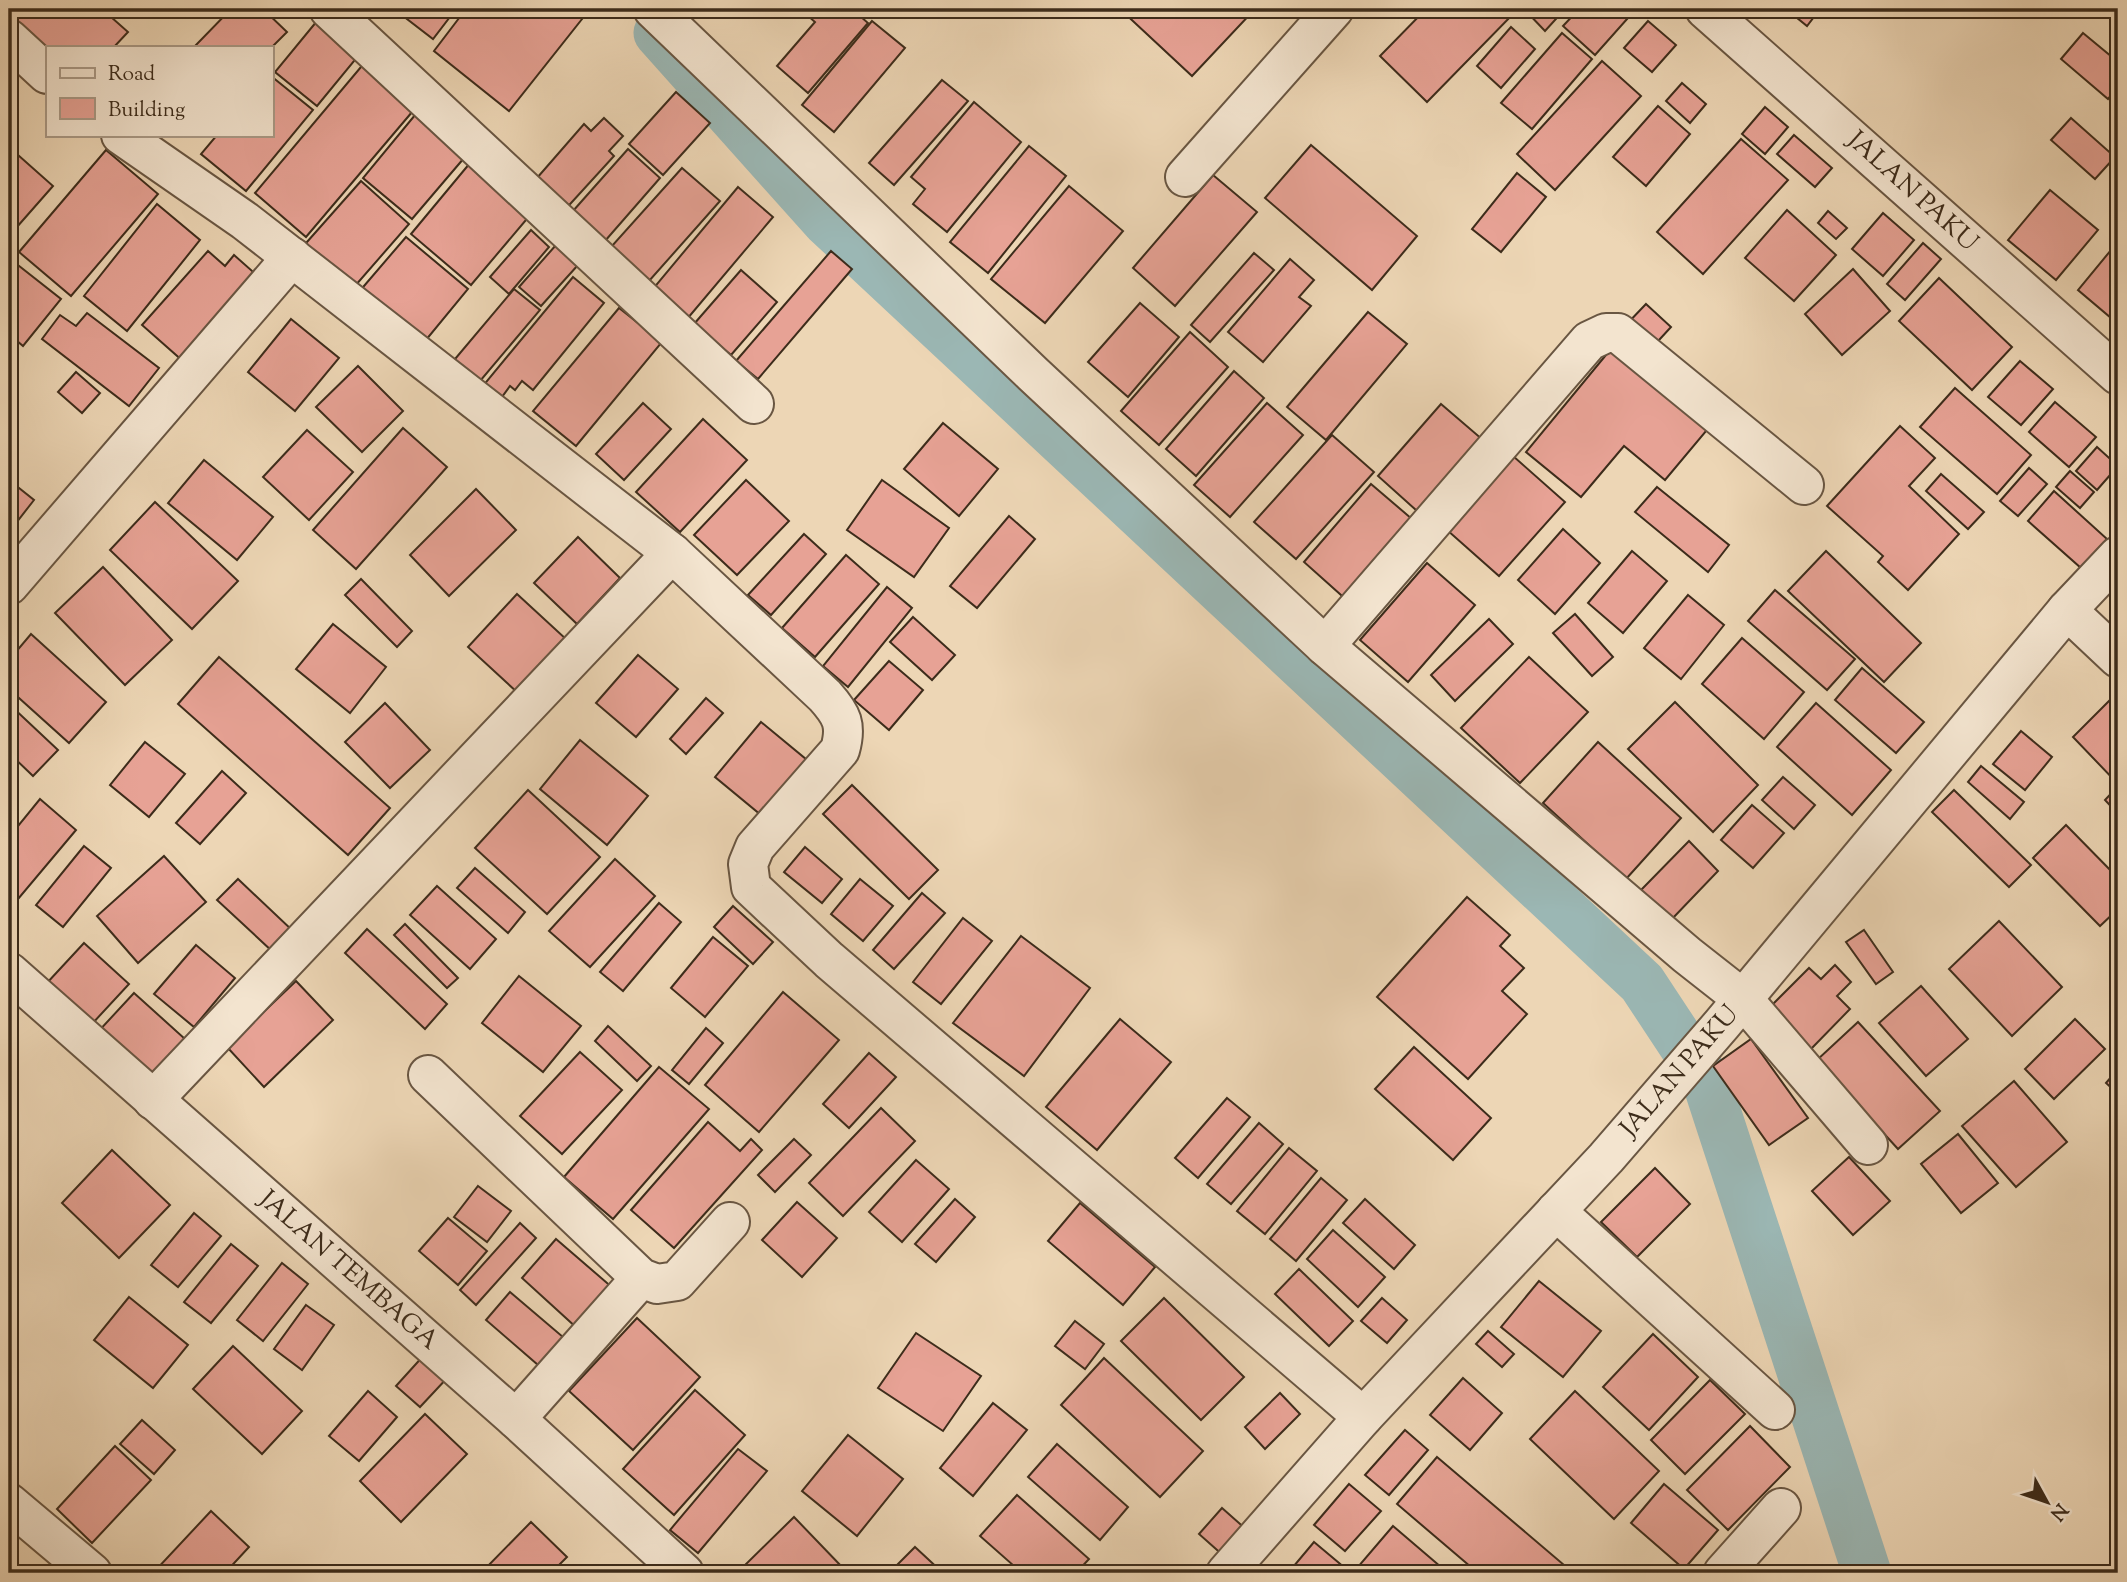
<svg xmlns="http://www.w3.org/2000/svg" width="2127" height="1582" viewBox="0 0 2127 1582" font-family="'Sorts Mill Goudy',serif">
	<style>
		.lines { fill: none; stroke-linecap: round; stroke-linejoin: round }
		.canal { stroke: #9bb7b4; stroke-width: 49 }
		.building { fill: #e7a295; stroke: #3d2c1b; stroke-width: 2 }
		.minor-casing { stroke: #695642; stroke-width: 42 }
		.minor { stroke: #f3e4cf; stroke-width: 38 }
		.labels { text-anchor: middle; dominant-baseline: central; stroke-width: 5; stroke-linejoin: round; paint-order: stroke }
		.street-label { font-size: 26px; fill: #3d2c1b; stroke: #f3e4cf }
	</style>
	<rect width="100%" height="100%" fill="#edd6b5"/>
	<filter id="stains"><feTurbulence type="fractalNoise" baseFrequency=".00286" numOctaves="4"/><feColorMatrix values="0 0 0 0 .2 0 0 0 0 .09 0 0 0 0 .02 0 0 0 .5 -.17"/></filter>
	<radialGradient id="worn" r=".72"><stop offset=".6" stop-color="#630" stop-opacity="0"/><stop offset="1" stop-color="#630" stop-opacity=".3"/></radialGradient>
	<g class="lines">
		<polyline class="canal" points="658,33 826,221 1642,983 1706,1080 1867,1573"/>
	</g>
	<g class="building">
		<polygon points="25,9 102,9 128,32 114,47 47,47 47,52 13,21"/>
		<polygon points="231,9 263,9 287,32 271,48 194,47"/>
		<polygon points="394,9 456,9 433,39"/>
		<polygon points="466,9 579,9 586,14 509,111 434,51"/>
		<polygon points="814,9 852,9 868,23 808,93 777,66 815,22 808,16"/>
		<polygon points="1120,9 1255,9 1192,76"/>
		<polygon points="1426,9 1518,9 1427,102 1380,56"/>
		<polygon points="1524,9 1565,9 1545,31"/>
		<polygon points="1579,9 1636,9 1595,55 1563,26"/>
		<polygon points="1786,9 1820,9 1807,26"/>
		<polygon points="317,21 359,55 317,106 275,72"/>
		<polygon points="872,21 905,48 834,132 802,105"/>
		<polygon points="1648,21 1676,45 1652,72 1624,48"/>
		<polygon points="1511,27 1535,49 1501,88 1477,66"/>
		<polygon points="1562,33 1592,59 1532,129 1501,103"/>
		<polygon points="2083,33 2118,62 2118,87 2108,99 2061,59"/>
		<polygon points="366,61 418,105 306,237 255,193"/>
		<polygon points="1602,61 1641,96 1555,190 1517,154"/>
		<polygon points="271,76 313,110 246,191 201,154 217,135 271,135"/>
		<polygon points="942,80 968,101 894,185 869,163"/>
		<polygon points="1682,83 1706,104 1690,123 1666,101"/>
		<polygon points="676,92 710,123 663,175 629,144"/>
		<polygon points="974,102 1021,142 947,232 913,204 925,189 911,177"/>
		<polygon points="1658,106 1690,134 1646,186 1613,157"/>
		<polygon points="1765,107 1788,127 1765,154 1742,134"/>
		<polygon points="420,109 470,151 412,219 363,178"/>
		<polygon points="604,118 623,136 609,151 614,156 561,214 530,186 584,124 591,131"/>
		<polygon points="2071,118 2115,157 2095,179 2051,140"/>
		<polygon points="1794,135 1832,168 1815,187 1777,154"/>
		<polygon points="1741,139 1788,180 1703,274 1657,232"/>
		<polygon points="1311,145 1417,236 1372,290 1265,198"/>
		<polygon points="1029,146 1066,176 988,273 950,242"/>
		<polygon points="9,147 53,186 9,236"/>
		<polygon points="628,149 660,178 598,249 565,220"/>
		<polygon points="106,150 158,194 71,296 19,252"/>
		<polygon points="470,163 531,214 471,285 411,234"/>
		<polygon points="682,168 720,201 641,290 603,256"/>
		<polygon points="1517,173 1546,197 1501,252 1472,229"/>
		<polygon points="1213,175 1257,212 1175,306 1133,268"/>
		<polygon points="361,181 409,224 348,294 299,251"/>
		<polygon points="1069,186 1123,231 1045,323 991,279"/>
		<polygon points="738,187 773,217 682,325 647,296"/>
		<polygon points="2050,190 2098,230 2056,280 2008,240"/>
		<polygon points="157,204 200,240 127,331 84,296"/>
		<polygon points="1787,210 1836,255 1794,301 1745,258"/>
		<polygon points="1828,211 1847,228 1836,239 1818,223"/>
		<polygon points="1883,213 1914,240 1883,276 1852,249"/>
		<polygon points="531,230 549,247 509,294 490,277"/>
		<polygon points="406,237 468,289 421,346 358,293"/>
		<polygon points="1923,243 1941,259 1905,300 1887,284"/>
		<polygon points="2116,244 2118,246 2117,323 2078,290"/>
		<polygon points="556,245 578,265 541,306 519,287"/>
		<polygon points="208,251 225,266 234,255 260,278 184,362 142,325"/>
		<polygon points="831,251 852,269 758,379 736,361"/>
		<polygon points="1254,253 1274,270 1210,342 1191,325"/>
		<polygon points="9,258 61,299 23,346 9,334"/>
		<polygon points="1290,259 1314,280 1299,297 1311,306 1263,362 1228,332"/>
		<polygon points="1853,269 1890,311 1842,355 1805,314"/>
		<polygon points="741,270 777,302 731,355 694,324"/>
		<polygon points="573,277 604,303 533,390 522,381 515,390 510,386 499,401 482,387"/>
		<polygon points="1939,278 2012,347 1972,390 1899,321"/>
		<polygon points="514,289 540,310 475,387 450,365"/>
		<polygon points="1140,303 1179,337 1128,397 1088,362"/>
		<polygon points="1646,304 1671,327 1648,352 1623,328"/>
		<polygon points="619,308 662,342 576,446 533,411"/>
		<polygon points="1368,312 1407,344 1326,440 1287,407"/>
		<polygon points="87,313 159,368 129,406 42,339 60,315 76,326"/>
		<polygon points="291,319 339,358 295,411 248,372"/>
		<polygon points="1190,332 1228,367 1159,445 1121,411"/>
		<polygon points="1615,344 1712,424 1665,480 1624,446 1581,497 1526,452"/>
		<polygon points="2020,361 2053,389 2021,425 1988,397"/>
		<polygon points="358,366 403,411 362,452 316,407"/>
		<polygon points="1234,371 1264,398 1196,476 1166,449"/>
		<polygon points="76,372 100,393 82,413 58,392"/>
		<polygon points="1955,388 2031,455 1997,494 1920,427"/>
		<polygon points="2055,402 2096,437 2069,467 2029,432"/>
		<polygon points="643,403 671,429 624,480 596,454"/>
		<polygon points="1267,403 1303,435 1230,517 1194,485"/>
		<polygon points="1441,404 1490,446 1426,519 1378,476"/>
		<polygon points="703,419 747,460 680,532 636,492"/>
		<polygon points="943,423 998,469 959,516 904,469"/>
		<polygon points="1900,426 1935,458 1909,486 1959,534 1908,590 1878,562 1883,556 1827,506"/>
		<polygon points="403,428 447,467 356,569 313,530"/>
		<polygon points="307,430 353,472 309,520 263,477"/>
		<polygon points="1332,435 1374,472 1296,559 1254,522"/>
		<polygon points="2097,447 2118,466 2097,490 2076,471"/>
		<polygon points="1513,456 1565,502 1499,576 1447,530"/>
		<polygon points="204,460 273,517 237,560 168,503"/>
		<polygon points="2029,468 2047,484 2018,516 2000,501"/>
		<polygon points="2070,471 2094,492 2080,508 2056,487"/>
		<polygon points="1941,474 1984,512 1968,529 1926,491"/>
		<polygon points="9,480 34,500 9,532"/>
		<polygon points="746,480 789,521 737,575 694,535"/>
		<polygon points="882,480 949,528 914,577 847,530"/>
		<polygon points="1371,484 1419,525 1350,603 1304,562"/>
		<polygon points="1657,487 1729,545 1708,572 1635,512"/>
		<polygon points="476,489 516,530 449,596 410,555"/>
		<polygon points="2054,491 2107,539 2081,568 2028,521"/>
		<polygon points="155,502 238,581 192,629 110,550"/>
		<polygon points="1009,516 1035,539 977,608 950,586"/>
		<polygon points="1563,529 1600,563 1555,614 1518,580"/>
		<polygon points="804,534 826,554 771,615 748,595"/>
		<polygon points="578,537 620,578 577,624 534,583"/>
		<polygon points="1632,551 1667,581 1623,633 1588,603"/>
		<polygon points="1826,551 1921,643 1884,682 1788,591"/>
		<polygon points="846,555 879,584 815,657 782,628"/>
		<polygon points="1427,563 1475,605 1408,682 1360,640"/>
		<polygon points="103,567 172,640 125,685 55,613"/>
		<polygon points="361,579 412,631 397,647 345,595"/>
		<polygon points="887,587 912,608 848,687 823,666"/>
		<polygon points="1775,590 1855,659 1827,690 1748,621"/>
		<polygon points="517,594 567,640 518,693 468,647"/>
		<polygon points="1688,595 1724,625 1681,679 1644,648"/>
		<polygon points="1575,614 1613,657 1592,676 1553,633"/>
		<polygon points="913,617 955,655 932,680 890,642"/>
		<polygon points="1489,619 1513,644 1455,701 1431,675"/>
		<polygon points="333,624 386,667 350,713 296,669"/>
		<polygon points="31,634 106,702 69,743 9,689 9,660"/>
		<polygon points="1742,638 1804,692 1764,739 1702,684"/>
		<polygon points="638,655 678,689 636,737 596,703"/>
		<polygon points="219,657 390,808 348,855 178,704"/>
		<polygon points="1529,657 1588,712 1520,783 1461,728"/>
		<polygon points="889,661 923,690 889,730 854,700"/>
		<polygon points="1862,668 1924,722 1896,753 1835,700"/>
		<polygon points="2118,692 2118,784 2073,737"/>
		<polygon points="706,698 723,713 686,754 670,739"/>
		<polygon points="1675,702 1758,785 1713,832 1628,749"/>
		<polygon points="385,703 430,750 390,788 345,742"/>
		<polygon points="1816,703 1891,770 1852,815 1777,747"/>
		<polygon points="9,704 58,750 33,776 9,753"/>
		<polygon points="761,722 807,760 761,815 715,777"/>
		<polygon points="2021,731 2052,757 2025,790 1993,764"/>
		<polygon points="580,740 648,796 607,845 540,789"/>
		<polygon points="145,742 185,774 149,817 110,785"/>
		<polygon points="1598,742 1681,818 1626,879 1543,803"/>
		<polygon points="1981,766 2024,802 2010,819 1968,782"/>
		<polygon points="222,771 246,793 200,844 176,823"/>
		<polygon points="1783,777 1815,805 1794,829 1762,800"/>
		<polygon points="852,785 938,870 909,899 823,814"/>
		<polygon points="2118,786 2118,814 2105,800"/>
		<polygon points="528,790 600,857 547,914 475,848"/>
		<polygon points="1954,790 2031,865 2009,887 1932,812"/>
		<polygon points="40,799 76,830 13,905 9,901 9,837"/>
		<polygon points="1752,805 1784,833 1753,868 1721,840"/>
		<polygon points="2066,825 2118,878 2118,909 2100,926 2033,858"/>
		<polygon points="1689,841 1718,871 1671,920 1641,890"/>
		<polygon points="84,846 111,868 63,927 36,905"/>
		<polygon points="805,847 842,879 822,903 784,872"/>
		<polygon points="164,856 206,902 138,963 97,916"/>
		<polygon points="615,859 655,896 590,967 549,931"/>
		<polygon points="475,868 525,912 508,933 457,888"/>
		<polygon points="238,879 293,931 273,952 217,900"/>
		<polygon points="860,879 893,906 863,941 831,914"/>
		<polygon points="437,886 496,939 470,969 410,915"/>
		<polygon points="922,893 945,913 894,969 873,950"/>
		<polygon points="1467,897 1510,935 1500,946 1524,968 1502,991 1527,1014 1468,1079 1377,997"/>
		<polygon points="659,903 681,922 623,991 600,972"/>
		<polygon points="733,906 773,942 753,964 714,927"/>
		<polygon points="963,918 992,941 941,1004 913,982"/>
		<polygon points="1999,921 2062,987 2012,1036 1949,969"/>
		<polygon points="405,924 458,978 447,988 394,935"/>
		<polygon points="367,929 447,1004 425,1029 345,953"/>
		<polygon points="1864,930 1893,972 1876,984 1846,942"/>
		<polygon points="1021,936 1090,988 1024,1076 953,1023"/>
		<polygon points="713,937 748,966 705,1017 671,988"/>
		<polygon points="84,943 129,984 91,1025 46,984"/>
		<polygon points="196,945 235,978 194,1027 154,994"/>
		<polygon points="1835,965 1851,982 1837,996 1850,1009 1810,1050 1768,1009 1809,968 1821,979"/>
		<polygon points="519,976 581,1026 543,1072 482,1023"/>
		<polygon points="296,981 333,1020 264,1087 227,1047"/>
		<polygon points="1921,986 1968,1039 1926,1076 1879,1023"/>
		<polygon points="783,992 839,1040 759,1132 705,1085"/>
		<polygon points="134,993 185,1039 147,1081 96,1034"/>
		<polygon points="1120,1019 1171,1062 1097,1150 1046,1107"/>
		<polygon points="2075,1019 2105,1049 2054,1099 2025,1069"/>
		<polygon points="1858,1022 1940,1111 1898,1149 1817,1060"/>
		<polygon points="608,1026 651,1066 637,1081 595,1041"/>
		<polygon points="706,1028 723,1043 689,1084 672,1070"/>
		<polygon points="1751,1039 1808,1118 1769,1145 1713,1066"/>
		<polygon points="1414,1047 1491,1118 1453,1160 1375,1089"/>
		<polygon points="580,1052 622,1090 562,1154 520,1116"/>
		<polygon points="869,1053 896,1077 849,1128 823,1104"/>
		<polygon points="659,1067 709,1109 613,1219 564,1177"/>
		<polygon points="2118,1069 2118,1094 2106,1083"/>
		<polygon points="2014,1081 2067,1142 2016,1187 1962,1126"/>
		<polygon points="1227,1098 1250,1117 1198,1178 1175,1158"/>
		<polygon points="881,1108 915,1141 843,1216 809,1183"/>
		<polygon points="708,1122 740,1151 751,1139 762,1150 674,1248 631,1210"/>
		<polygon points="1259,1123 1283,1144 1231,1204 1207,1184"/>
		<polygon points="1958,1134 1998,1183 1961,1213 1921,1164"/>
		<polygon points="794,1139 811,1155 775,1192 758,1175"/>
		<polygon points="1289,1148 1317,1171 1265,1234 1237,1211"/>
		<polygon points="112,1150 170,1205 119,1258 62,1203"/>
		<polygon points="1849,1157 1890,1201 1853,1235 1812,1191"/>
		<polygon points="916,1160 949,1189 902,1242 869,1212"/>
		<polygon points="1655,1168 1690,1204 1637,1257 1601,1222"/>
		<polygon points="1321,1178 1347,1200 1296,1261 1270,1239"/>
		<polygon points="478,1186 511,1211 487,1242 454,1217"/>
		<polygon points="955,1199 975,1217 936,1262 915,1244"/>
		<polygon points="1365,1199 1415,1245 1394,1269 1343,1223"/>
		<polygon points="797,1202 837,1238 802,1277 762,1240"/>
		<polygon points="1080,1203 1155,1267 1123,1305 1048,1241"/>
		<polygon points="194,1213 221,1236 178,1287 151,1265"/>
		<polygon points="448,1218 487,1251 458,1285 419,1251"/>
		<polygon points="520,1223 536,1238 476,1305 460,1290"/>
		<polygon points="1333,1230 1385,1277 1358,1307 1307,1259"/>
		<polygon points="556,1239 614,1289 578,1329 522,1278"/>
		<polygon points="231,1244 258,1266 211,1323 184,1302"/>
		<polygon points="282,1263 308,1284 263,1341 237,1320"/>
		<polygon points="1299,1269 1353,1321 1329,1346 1275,1294"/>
		<polygon points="1539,1281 1601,1331 1563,1377 1501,1327"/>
		<polygon points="510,1292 570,1343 545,1371 486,1320"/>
		<polygon points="129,1297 188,1345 153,1388 94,1340"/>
		<polygon points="1164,1298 1244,1377 1201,1420 1121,1341"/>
		<polygon points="1382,1298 1407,1320 1387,1343 1361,1321"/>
		<polygon points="306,1305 334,1325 302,1370 274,1349"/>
		<polygon points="637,1318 700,1377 633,1450 569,1391"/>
		<polygon points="1075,1321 1104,1344 1085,1369 1055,1346"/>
		<polygon points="1488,1331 1514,1354 1502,1367 1476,1344"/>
		<polygon points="916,1333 981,1376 943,1431 878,1388"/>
		<polygon points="1653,1334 1698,1377 1649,1430 1603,1387"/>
		<polygon points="233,1346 302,1411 262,1454 193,1389"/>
		<polygon points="425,1354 449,1376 420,1407 396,1386"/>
		<polygon points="1104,1358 1203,1451 1160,1497 1061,1405"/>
		<polygon points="1463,1378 1502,1413 1470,1450 1430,1415"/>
		<polygon points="1710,1380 1745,1414 1685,1474 1651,1440"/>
		<polygon points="695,1390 745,1435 674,1515 623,1469"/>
		<polygon points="368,1391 397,1417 359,1461 329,1436"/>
		<polygon points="1575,1391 1659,1471 1614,1519 1530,1439"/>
		<polygon points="1280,1393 1300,1414 1265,1449 1245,1427"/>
		<polygon points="993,1403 1027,1430 973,1496 940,1468"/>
		<polygon points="425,1414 467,1454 401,1522 360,1481"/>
		<polygon points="142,1420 175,1450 154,1474 120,1444"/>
		<polygon points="1750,1426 1790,1467 1728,1530 1687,1490"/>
		<polygon points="1405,1430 1428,1450 1389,1495 1365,1475"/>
		<polygon points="848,1435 903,1479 857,1536 802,1491"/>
		<polygon points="1057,1444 1128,1507 1100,1540 1028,1477"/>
		<polygon points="115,1446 151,1480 92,1543 57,1509"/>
		<polygon points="738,1449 767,1471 698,1553 670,1530"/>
		<polygon points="1437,1457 1564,1565 1556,1573 1478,1573 1397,1504"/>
		<polygon points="1349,1484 1381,1511 1345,1551 1314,1525"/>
		<polygon points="1664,1484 1718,1530 1684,1569 1631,1523"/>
		<polygon points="1017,1495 1089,1559 1076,1573 1022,1573 980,1536"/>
		<polygon points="1222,1508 1248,1531 1225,1557 1199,1534"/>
		<polygon points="211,1511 249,1547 225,1573 153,1573"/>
		<polygon points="794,1517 843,1568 837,1573 745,1573 741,1569"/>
		<polygon points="531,1522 567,1557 551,1573 481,1573"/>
		<polygon points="1393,1526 1448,1573 1364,1573 1357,1568"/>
		<polygon points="1314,1542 1351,1573 1288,1573"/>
		<polygon points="915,1547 943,1573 889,1573"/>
	</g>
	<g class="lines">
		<g class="minor-casing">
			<g id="minor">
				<polyline points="329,9 754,404"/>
				<polyline points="653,9 1033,374 1325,646 1687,955 1743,999 1868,1145"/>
				<polyline points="1705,9 2118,375"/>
				<polyline points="9,39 47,74"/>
				<path d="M121,135L245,221L672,553L825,696C842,715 847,725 840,750L755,847L748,864L751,887L829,960L1363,1417"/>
				<polyline points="1185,177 1334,9"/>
				<polyline points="9,585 292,257"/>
				<polyline points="2067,610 2118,658"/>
				<polyline points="1325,646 1589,341 1606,333 1618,333 1804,485"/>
				<polyline points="9,972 516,1419 684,1573"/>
				<polyline points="428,1075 641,1278 657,1284 677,1281 730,1222"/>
				<polyline points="153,1100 672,553"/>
				<polyline points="1556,1211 1775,1410"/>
				<polyline points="516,1419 641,1278"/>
				<polyline points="9,1503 92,1573"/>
				<polyline points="1226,1573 1363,1417 1606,1158 1722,1024 2067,610 2118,556"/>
				<polyline points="1723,1573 1781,1508"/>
			</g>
		</g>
		<use href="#minor" class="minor"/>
	</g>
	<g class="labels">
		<g class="street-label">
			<text transform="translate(1912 192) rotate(42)">JALAN PAKU</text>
			<text transform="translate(1680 1072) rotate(-49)">JALAN PAKU</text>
			<text transform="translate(348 1271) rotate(41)">JALAN TEMBAGA</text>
		</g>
	</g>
	<rect width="2127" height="1582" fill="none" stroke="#edd6b5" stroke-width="35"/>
	<rect x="10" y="10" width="2106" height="1561" fill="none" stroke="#3d2c1b" stroke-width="3.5"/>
	<rect x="18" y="18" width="2092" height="1547" fill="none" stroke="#3d2c1b" stroke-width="2"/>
	<rect x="46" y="46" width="228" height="91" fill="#f3e4cf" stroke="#aa9a87" stroke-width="2"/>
	<rect x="60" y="68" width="35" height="10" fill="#f3e4cf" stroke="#aa9a87" stroke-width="2"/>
	<text x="108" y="80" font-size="21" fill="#3d2c1b">Road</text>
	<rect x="60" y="98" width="35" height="21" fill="#e7a295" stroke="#aa9a87" stroke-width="2"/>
	<text x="108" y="116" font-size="21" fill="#3d2c1b">Building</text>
	<g transform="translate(2047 1502) rotate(130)" stroke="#f3e4cf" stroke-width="5" paint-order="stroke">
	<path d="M0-5L12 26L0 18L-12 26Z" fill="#3d2c1b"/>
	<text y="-10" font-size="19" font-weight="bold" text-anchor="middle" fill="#3d2c1b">N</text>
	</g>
	<rect width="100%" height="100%" filter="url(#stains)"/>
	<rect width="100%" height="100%" fill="url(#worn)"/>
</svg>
